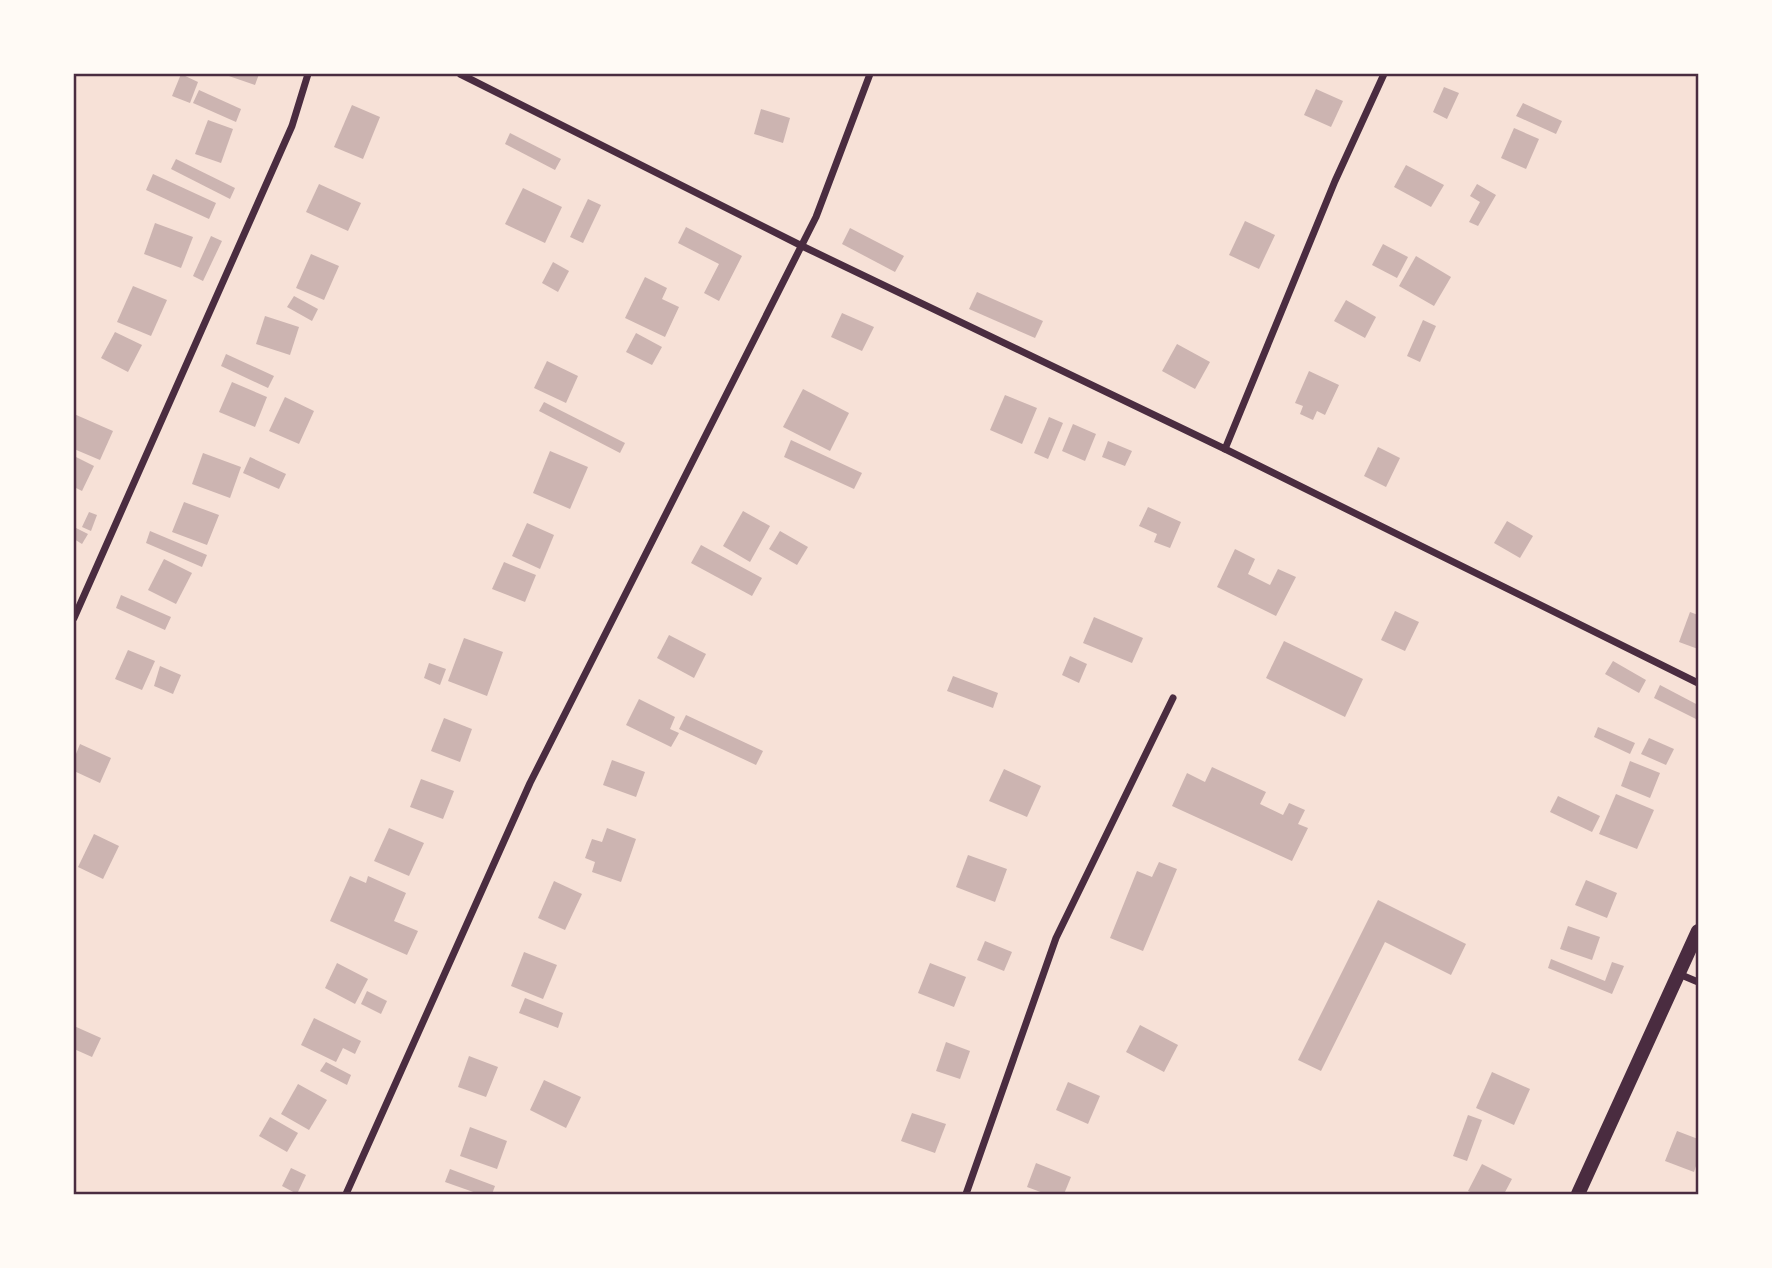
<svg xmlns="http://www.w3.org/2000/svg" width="1772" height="1268" viewBox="0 0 1772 1268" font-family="Arial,sans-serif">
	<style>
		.building { fill: #ccb4b1 }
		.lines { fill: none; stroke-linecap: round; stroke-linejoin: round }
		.minor { stroke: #4a2c40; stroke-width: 7 }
		.secondary { stroke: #4a2c40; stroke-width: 14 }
		.neatline { fill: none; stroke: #4a2c40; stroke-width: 2.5 }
	</style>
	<rect width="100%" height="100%" fill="#f7e1d7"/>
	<g class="building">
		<polygon points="181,74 198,82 190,103 172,96"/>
		<polygon points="223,74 259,74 255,85"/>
		<polygon points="1444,87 1459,93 1447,119 1433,112"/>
		<polygon points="1316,89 1343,101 1331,127 1304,115"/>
		<polygon points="199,90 241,109 236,122 193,103"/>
		<polygon points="1523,103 1562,121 1556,134 1516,116"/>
		<polygon points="352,105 380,117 363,159 334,147"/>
		<polygon points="761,109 790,118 783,143 754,134"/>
		<polygon points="208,120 233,129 221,163 195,154"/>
		<polygon points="1514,128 1539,139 1526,169 1501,158"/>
		<polygon points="510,133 561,159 555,170 505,144"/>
		<polygon points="176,159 235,188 230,199 171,169"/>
		<polygon points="1406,165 1444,185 1431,207 1394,187"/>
		<polygon points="153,174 216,203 209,219 146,190"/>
		<polygon points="319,184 361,203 348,231 306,212"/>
		<polygon points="1477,184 1496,195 1478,226 1469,222 1480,202 1470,196"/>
		<polygon points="523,188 562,207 545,243 505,224"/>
		<polygon points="588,199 601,205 583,243 570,237"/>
		<polygon points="1245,221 1275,235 1259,269 1229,255"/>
		<polygon points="155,223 193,237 181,268 144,254"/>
		<polygon points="686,227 742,256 719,301 704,293 719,264 678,243"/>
		<polygon points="850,228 904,256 895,272 842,244"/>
		<polygon points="211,236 222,241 203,281 193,276"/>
		<polygon points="1383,244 1408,257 1397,278 1372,265"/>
		<polygon points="311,254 339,266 324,300 296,288"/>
		<polygon points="1416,256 1451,277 1434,306 1399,286"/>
		<polygon points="553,262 569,271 558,292 542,283"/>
		<polygon points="645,277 667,288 662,299 679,307 665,337 625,318"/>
		<polygon points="133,286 167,300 151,336 117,322"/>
		<polygon points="977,292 1043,321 1035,338 969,309"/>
		<polygon points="294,296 318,309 312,321 287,307"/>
		<polygon points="1346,300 1376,317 1365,338 1334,321"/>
		<polygon points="842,313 874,327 862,351 831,337"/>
		<polygon points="265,316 299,327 290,355 256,344"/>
		<polygon points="1423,320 1436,326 1420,362 1407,356"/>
		<polygon points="115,332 142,345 128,372 101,358"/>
		<polygon points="636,333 662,347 652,365 626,352"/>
		<polygon points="1177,344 1210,362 1195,389 1162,371"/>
		<polygon points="226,354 274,376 268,388 221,366"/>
		<polygon points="547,361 578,376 566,403 534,388"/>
		<polygon points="1309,371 1339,385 1325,415 1317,411 1313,420 1300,414 1303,406 1295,403"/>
		<polygon points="232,382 267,397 255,427 219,412"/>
		<polygon points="803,389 849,413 830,451 783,427"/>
		<polygon points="1005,395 1037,408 1022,444 990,430"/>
		<polygon points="285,397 314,411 299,444 269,431"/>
		<polygon points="544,402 625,443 620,453 539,411"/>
		<polygon points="74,414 113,431 100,460 74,449"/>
		<polygon points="1049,417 1063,423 1048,459 1034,453"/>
		<polygon points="1073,424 1096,434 1085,461 1062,451"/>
		<polygon points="791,440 862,473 854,489 784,457"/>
		<polygon points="1108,441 1132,451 1125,466 1102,457"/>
		<polygon points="1378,447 1400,458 1386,487 1364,476"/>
		<polygon points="550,451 588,467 570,509 533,493"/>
		<polygon points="203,453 241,467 230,498 192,484"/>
		<polygon points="74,456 94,466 82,491 74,487"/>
		<polygon points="250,457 286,474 279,489 243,473"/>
		<polygon points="184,502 219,515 207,545 172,532"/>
		<polygon points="1148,507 1181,522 1170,548 1154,542 1157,534 1139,526"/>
		<polygon points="743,511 770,526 750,562 723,546"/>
		<polygon points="89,512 97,515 91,531 82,527"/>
		<polygon points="1507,521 1533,536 1520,558 1494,543"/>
		<polygon points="527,523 554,535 540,569 512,556"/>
		<polygon points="74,527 88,534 82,544 74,539"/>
		<polygon points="150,531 207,555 202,567 146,543"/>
		<polygon points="780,531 808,547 797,565 769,549"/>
		<polygon points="701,545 762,578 752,596 691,563"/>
		<polygon points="1235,549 1255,559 1248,574 1270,585 1278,569 1296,577 1276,616 1217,587"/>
		<polygon points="164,559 192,573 176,604 148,590"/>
		<polygon points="504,562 536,575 525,602 492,589"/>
		<polygon points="121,595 171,617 165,630 116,608"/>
		<polygon points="1395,611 1419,622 1405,651 1381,640"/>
		<polygon points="1690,612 1698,615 1698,649 1679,642"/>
		<polygon points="1094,617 1143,638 1132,663 1083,643"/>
		<polygon points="669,635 706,654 694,678 657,658"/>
		<polygon points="464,638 503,652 487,696 448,681"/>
		<polygon points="1284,641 1363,679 1345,717 1266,678"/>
		<polygon points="128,650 155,661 142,690 115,679"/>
		<polygon points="1070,656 1087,664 1079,683 1062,675"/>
		<polygon points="1613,661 1646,680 1639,693 1605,674"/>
		<polygon points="429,663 446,669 440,685 424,678"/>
		<polygon points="160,666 181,675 173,694 154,686"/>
		<polygon points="953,676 998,693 993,708 947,691"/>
		<polygon points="1660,685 1698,705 1698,720 1654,698"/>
		<polygon points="639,699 675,717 670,729 679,733 671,747 626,725"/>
		<polygon points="686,715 763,751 756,765 679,729"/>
		<polygon points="444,718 472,729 460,762 431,751"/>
		<polygon points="1598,727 1635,743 1630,754 1594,737"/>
		<polygon points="1649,738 1674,749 1666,765 1641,754"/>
		<polygon points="80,744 111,758 100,783 74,771 74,759"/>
		<polygon points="612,760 645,772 636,797 603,785"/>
		<polygon points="1630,761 1660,773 1650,798 1621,786"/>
		<polygon points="1212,767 1266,792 1260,804 1283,815 1289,803 1305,810 1298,824 1308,828 1292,861 1172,806 1187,773 1205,782"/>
		<polygon points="1004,769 1041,786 1027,817 989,801"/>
		<polygon points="421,779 454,791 443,819 410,807"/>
		<polygon points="1616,794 1654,810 1637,849 1599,834"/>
		<polygon points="1558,796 1600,816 1592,832 1550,812"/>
		<polygon points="389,828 424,843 409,876 374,861"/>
		<polygon points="607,828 636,839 621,882 592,872 595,862 585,858 592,839 602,842"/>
		<polygon points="94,834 119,846 103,879 78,867"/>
		<polygon points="968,855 1007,869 995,902 956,887"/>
		<polygon points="1159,862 1177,869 1143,951 1110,938 1137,871 1152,877"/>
		<polygon points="350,876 366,883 368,876 406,893 394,921 418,931 407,955 330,921"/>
		<polygon points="1586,880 1617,893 1607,918 1575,905"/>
		<polygon points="554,881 582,894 565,930 538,918"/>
		<polygon points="1378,900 1466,944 1451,975 1385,942 1321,1071 1298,1060"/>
		<polygon points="1568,926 1600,937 1592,960 1560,949"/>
		<polygon points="985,941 1012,952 1004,971 977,960"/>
		<polygon points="524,952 557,965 543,999 511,986"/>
		<polygon points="1551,959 1605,981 1612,962 1624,966 1612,994 1548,968"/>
		<polygon points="337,963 368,979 355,1004 325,988"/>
		<polygon points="930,963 966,977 954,1007 918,993"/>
		<polygon points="367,991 387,1001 381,1014 361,1004"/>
		<polygon points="525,998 563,1013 558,1028 519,1013"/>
		<polygon points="314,1018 361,1041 355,1054 343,1048 336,1062 301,1045"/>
		<polygon points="1140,1025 1178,1045 1164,1072 1126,1052"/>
		<polygon points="74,1026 101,1038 92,1057 74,1049"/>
		<polygon points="946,1042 970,1051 960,1079 936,1071"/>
		<polygon points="469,1056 498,1067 486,1097 458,1087"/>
		<polygon points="326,1062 351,1075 347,1085 320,1071"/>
		<polygon points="1492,1072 1530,1089 1514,1125 1476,1108"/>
		<polygon points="544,1080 581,1097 566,1128 530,1110"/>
		<polygon points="1068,1082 1100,1096 1088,1124 1056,1110"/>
		<polygon points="298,1084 327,1100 309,1130 281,1114"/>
		<polygon points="912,1113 946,1124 935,1153 901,1141"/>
		<polygon points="1468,1115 1482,1120 1467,1161 1453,1156"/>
		<polygon points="270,1117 298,1133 287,1152 259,1136"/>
		<polygon points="470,1127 507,1141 497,1169 460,1156"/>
		<polygon points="1677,1131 1698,1139 1698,1160 1694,1172 1665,1161"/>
		<polygon points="1036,1163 1071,1177 1064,1194 1046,1194 1027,1187"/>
		<polygon points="1482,1164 1512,1179 1504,1194 1475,1194 1468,1191"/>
		<polygon points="291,1168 306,1175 297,1194 282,1186"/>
		<polygon points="450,1169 495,1186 492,1194 479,1194 445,1182"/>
	</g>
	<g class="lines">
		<g class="minor">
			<polyline points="460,74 802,246 1225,449 1698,683"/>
			<polyline points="1225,449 1335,181 1384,74"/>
			<polyline points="74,618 292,126 308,74"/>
			<polyline points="1679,974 1698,982"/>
			<polyline points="346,1194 530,783 816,217 870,74"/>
			<polyline points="966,1194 1056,938 1173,698"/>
		</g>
		<polyline class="secondary" points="1578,1194 1698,931"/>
	</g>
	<rect width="1772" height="1268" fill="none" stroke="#fffaf5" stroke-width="150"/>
	<rect x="75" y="75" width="1622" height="1118" class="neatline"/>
</svg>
